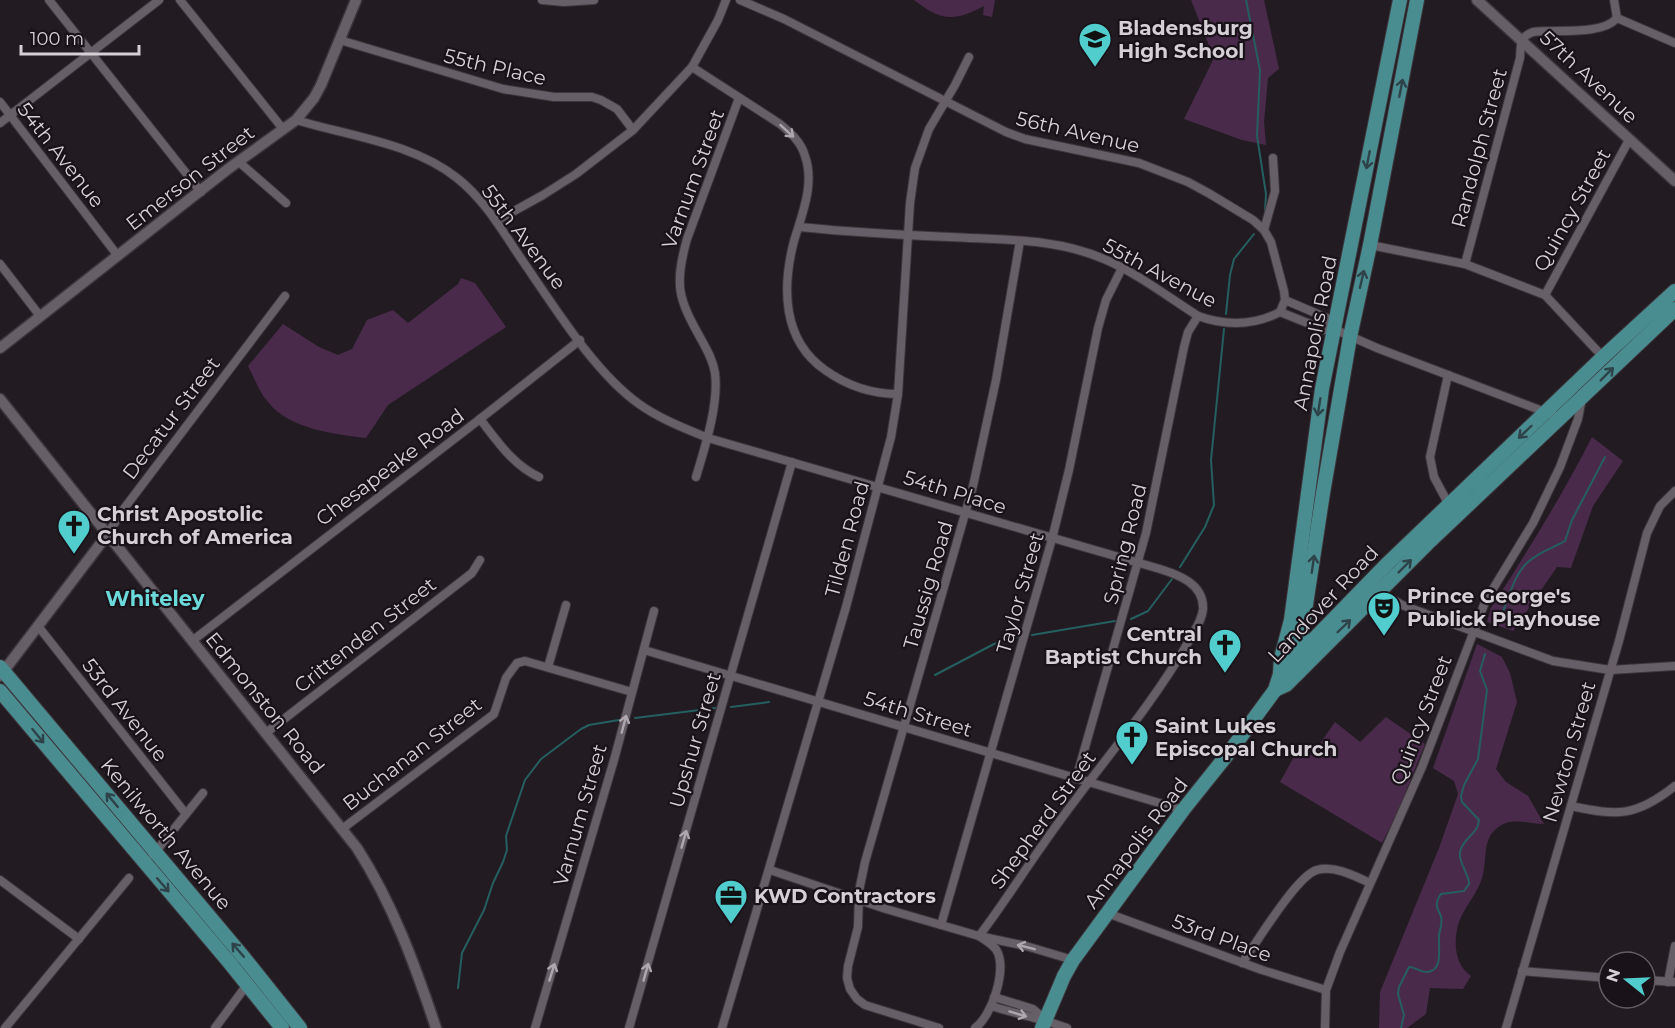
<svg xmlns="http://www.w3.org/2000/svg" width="1675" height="1028" viewBox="0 0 1675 1028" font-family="Montserrat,sans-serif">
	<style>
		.green { fill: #4a2a4b }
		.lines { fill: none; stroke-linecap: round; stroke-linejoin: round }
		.stream { stroke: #255f60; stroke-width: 2 }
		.minor-casing { stroke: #3c363c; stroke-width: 10 }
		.tertiary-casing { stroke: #3c363c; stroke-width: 13 }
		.primary-casing { stroke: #3c363c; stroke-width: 16 }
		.minor { stroke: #675f67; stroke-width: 8 }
		.tertiary { stroke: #675f67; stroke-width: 10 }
		.primary { stroke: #4a8d91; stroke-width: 14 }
		.oneway { stroke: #2d4349 }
		.oneway2 { stroke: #aea8ae }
		.labels { text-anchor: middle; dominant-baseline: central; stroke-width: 4.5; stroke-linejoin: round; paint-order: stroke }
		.poi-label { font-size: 20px; font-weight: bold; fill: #d5d0d5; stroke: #191219; text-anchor: start }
		.street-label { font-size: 20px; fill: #d5d0d5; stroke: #191219 }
		.neighbourhood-label { font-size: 21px; font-weight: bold; fill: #6cd9da; stroke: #191219 }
	</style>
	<rect width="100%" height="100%" fill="#221c22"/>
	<g class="green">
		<path d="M914,0H995L992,17L983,15L984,6C954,22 941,21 914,0Z"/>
		<polygon points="1191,0 1264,0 1279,69 1268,78 1264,122 1266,145 1242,140 1184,119 1214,58"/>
		<path d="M461,278L475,283L506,327L388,405L366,438C334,434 289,429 268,402C259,392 254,377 248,366L283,324L319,347L338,355L352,349L367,320L393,310L408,323L458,284Z"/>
		<path d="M1592,437L1623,461L1593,506L1571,568L1557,567L1513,631L1487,622L1491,608C1527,552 1562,496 1592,437Z"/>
		<path d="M1477,644L1502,657L1510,673L1517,702L1496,769L1506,782L1528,796L1544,824C1527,824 1510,816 1496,829C1481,841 1488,865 1481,881C1476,895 1464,908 1459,922C1453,940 1454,965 1471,976L1463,989L1430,988L1426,1014L1407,1028H1379L1380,992L1439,848L1458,794L1454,781L1433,768Z"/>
		<polygon points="1386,717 1425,744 1398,811 1382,843 1280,782 1299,748 1312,755 1335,722 1360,742"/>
	</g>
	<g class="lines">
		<g class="stream">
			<polyline points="1246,0 1260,70 1257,136 1266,194 1265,211"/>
			<polyline points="1226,314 1230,275 1234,259 1254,234"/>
			<polyline points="1180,567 1205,527 1214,505 1211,460 1224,329"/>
			<polyline points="1131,619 1148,611 1172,579"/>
			<path d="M1499,620C1509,602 1512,576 1528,562C1539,552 1553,548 1565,541L1572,520L1605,457"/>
			<polyline points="1032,635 1115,621"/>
			<polyline points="935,675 994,644 1017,637"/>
			<polyline points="731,707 769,702"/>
			<polyline points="635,718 716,708"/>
			<polyline points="458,988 462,953 484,910 493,883 503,862 507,850 506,836 525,780 541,759 581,729 589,725 619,720"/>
			<path d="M1401,1028L1404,1015L1398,994L1399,987L1409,967C1415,967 1420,972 1427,972C1444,972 1438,945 1439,935C1440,929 1443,923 1441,916C1439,912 1436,908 1437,903C1437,899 1439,897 1441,894L1464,891L1469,884C1469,873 1458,863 1460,852C1463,837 1478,835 1479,820L1462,802L1461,796L1464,785L1478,759L1487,690L1480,671L1485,654"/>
		</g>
		<g class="minor-casing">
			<g id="minor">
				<polyline points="49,0 201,192"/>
				<polyline points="180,0 283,129"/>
				<polyline points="542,0 564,2 594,0"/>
				<polyline points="740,0 784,19 1006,132 1025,139 1139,163 1188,182 1210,194 1253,220 1264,230 1271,242 1284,291 1285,300 1280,312"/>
				<polyline points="1614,0 1617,18 1675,43"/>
				<polyline points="340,40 503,89 554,97 592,97 601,100 617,109 633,130"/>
				<path d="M692,67L780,124C791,133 801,142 805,156C815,184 802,214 794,241C782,287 782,340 825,370C846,385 872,394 898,394"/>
				<polyline points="0,102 118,256"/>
				<path d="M296,120C349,136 413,143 457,178C485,200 503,232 522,260C554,306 594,372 639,404C660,419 684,428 708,438L1160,569C1179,575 1204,584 1203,609C1202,622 1192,634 1186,646C1145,716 1090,776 1044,843C1022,874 1002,906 979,936L1026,946L1073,960"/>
				<polyline points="0,123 159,0"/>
				<polyline points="239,162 286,203"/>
				<polyline points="496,221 543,195 576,174 633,130 692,67 718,20 726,0"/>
				<path d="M799,227C850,232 900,235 950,237C1002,240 1055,238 1104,259C1137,273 1168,297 1198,316C1226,326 1253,326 1280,312L1325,330L1334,329L1377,348L1561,418"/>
				<polyline points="1264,230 1275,191 1273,158"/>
				<polyline points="1370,245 1465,264 1545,295 1603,357"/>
				<polyline points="0,264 40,316"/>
				<path d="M1465,264L1520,58C1521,45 1519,37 1533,32C1555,29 1602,36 1617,18"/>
				<polyline points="1545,295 1629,140"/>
				<polyline points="1285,300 1327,318 1333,329"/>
				<polyline points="1448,375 1430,457 1434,477 1449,505"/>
				<path d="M480,419C498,442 513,465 539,477"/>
				<path d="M696,477C705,447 719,404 715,373C713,360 707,350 701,339C678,298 674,285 687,239L739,98"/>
				<polyline points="107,535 123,510 285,296"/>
				<polyline points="1376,589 1402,605 1553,661 1610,670 1675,666"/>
				<polyline points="38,626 186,814"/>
				<polyline points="192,641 480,419 580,340"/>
				<polyline points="644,650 1183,810"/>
				<polyline points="548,667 566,605"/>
				<polyline points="266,733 472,573 480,560"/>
				<polyline points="1076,779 1146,533 1184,347 1188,332 1198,316"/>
				<path d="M1571,806C1618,816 1636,817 1675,786"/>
				<polyline points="342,829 494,714 506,678 517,663 525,661 632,692"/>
				<polyline points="153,855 203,793"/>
				<path d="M770,870L886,909L979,936C985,940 993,944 997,951C1007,970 992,1016 975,1028"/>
				<polyline points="0,880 79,939"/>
				<polyline points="1107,913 1262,970 1326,990"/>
				<polyline points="941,925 1052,539 1069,470 1098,328 1106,300 1122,268"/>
				<path d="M1242,963C1256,944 1297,875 1317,870C1334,865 1355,876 1370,883"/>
				<polyline points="1522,971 1609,978"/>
				<polyline points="1645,980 1675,982"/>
				<polyline points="1668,982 1675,946"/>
				<polyline points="994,997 1033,1009 1045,1019"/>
				<path d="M991,1006C1017,1014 1043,1019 1067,1028"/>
				<polyline points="5,1028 129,878"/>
				<polyline points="215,1028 249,982"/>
				<polyline points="535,1028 614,760 654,611"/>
				<polyline points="629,1028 792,462"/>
				<polyline points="722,1028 846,607 891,437 898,394 910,203 915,168 929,129 955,85 969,57"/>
				<polyline points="939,1028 865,1005 857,999 850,989 847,978 848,966 858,927 859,891 865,862 973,486 996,380 1020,241"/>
				<polyline points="1325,1028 1326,990 1340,952 1422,767 1485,602 1533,523 1560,467 1578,419 1582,398"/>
				<polyline points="1506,1028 1619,641 1647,533 1660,506 1675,491"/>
			</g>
		</g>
		<g class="tertiary-casing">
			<g id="tertiary">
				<polyline points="1477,0 1675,181"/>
				<polyline points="0,348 228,169 296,120 314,98 321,85 356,0"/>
				<path d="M0,399L357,848C393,904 415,965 436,1028"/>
				<polyline points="0,676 107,535"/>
			</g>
		</g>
		<g class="primary-casing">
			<g id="primary">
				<polyline points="0,667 245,959 300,1028"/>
				<polyline points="1298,673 1298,657 1323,493 1350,337 1370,245 1417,0"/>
				<polyline points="1280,674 1281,658 1291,620 1322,389 1400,0"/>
				<polyline points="1275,690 1286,685 1427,544 1675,309"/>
				<polyline points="0,691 229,962 282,1028"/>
				<polyline points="1042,1028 1064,976 1073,960 1183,810 1231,750 1275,690 1280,674 1388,563 1603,357 1675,291"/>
			</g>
		</g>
		<use href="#minor" class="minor"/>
		<use href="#tertiary" class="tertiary"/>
		<use href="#primary" class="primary"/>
	</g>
	<defs><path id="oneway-shaft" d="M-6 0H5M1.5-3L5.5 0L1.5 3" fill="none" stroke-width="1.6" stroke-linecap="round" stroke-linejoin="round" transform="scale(1.5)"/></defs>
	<g class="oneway">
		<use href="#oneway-shaft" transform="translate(1401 88) rotate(-79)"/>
		<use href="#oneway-shaft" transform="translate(1368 160) rotate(101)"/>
		<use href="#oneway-shaft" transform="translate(1362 279) rotate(-77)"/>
		<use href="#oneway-shaft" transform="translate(1607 374) rotate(-45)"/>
		<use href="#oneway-shaft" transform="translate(1319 407) rotate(99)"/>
		<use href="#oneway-shaft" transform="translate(1525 432) rotate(136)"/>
		<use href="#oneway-shaft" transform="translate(1313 564) rotate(-82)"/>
		<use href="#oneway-shaft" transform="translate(1405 566) rotate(-45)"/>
		<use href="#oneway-shaft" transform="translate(1344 626) rotate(-44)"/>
		<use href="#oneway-shaft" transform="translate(38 736) rotate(51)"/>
		<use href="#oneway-shaft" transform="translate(112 800) rotate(-130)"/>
		<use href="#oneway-shaft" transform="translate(163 885) rotate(49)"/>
		<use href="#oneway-shaft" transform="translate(238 950) rotate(-131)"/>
	</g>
	<g class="oneway2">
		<use href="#oneway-shaft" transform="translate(787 131) rotate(42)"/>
		<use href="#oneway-shaft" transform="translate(624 724) rotate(-75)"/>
		<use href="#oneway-shaft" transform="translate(684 839) rotate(-74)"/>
		<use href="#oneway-shaft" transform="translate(1026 947) rotate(-166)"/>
		<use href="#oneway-shaft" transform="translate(552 972) rotate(-73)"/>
		<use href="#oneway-shaft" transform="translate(646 972) rotate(-74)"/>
		<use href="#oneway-shaft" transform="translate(1018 1014) rotate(17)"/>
	</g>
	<defs>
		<g id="school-pin" transform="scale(1.725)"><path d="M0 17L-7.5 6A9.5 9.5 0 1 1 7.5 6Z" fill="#52cdce" stroke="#191219"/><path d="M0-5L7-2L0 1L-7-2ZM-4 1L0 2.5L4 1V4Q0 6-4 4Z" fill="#111"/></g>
		<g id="church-pin" transform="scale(1.725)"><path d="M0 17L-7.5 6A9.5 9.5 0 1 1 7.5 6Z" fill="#52cdce" stroke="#191219"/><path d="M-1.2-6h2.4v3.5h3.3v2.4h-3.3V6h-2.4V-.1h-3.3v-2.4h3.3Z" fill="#111"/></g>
		<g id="theatre-pin" transform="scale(1.725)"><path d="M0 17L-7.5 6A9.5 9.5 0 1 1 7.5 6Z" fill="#52cdce" stroke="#191219"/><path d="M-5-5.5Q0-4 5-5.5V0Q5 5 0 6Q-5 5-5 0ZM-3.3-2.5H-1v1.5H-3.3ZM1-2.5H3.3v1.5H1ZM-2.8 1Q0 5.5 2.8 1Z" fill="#111"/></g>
		<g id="office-pin" transform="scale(1.725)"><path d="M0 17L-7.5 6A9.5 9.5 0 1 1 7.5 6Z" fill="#52cdce" stroke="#191219"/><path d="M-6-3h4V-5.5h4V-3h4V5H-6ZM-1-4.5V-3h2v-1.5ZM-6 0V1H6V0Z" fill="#111"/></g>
	</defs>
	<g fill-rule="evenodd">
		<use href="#school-pin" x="1095" y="39"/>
		<use href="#church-pin" x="74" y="526"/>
		<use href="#theatre-pin" x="1384" y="608"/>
		<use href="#church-pin" x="1225" y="645"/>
		<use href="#church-pin" x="1132" y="737"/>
		<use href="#office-pin" x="731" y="896"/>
	</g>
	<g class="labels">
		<g class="poi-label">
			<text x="1118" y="28">Bladensburg<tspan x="1118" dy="23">High School</tspan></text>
			<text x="97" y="514">Christ Apostolic<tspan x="97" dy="23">Church of America</tspan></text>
			<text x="1407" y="596">Prince George's<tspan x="1407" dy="23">Publick Playhouse</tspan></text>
			<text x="1202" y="634" text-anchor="end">Central<tspan x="1202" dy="23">Baptist Church</tspan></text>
			<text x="1155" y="726">Saint Lukes<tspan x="1155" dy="23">Episcopal Church</tspan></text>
			<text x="754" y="896">KWD Contractors</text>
		</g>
		<g class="street-label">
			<text transform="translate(495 67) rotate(13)">55th Place</text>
			<text transform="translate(1589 77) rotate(43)">57th Avenue</text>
			<text transform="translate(1078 132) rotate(13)">56th Avenue</text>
			<text transform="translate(1479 148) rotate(-75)">Randolph Street</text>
			<text transform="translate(61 155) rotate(52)">54th Avenue</text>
			<text transform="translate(190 178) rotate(-38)">Emerson Street</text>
			<text transform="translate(693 179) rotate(-70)">Varnum Street</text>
			<text transform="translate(1572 210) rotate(-61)">Quincy Street</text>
			<text transform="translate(524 237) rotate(53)">55th Avenue</text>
			<text transform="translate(1160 273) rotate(28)">55th Avenue</text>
			<text transform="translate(1315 333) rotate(-79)">Annapolis Road</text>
			<text transform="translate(171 418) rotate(-53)">Decatur Street</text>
			<text transform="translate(390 467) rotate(-37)">Chesapeake Road</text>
			<text transform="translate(955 492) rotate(17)">54th Place</text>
			<text transform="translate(847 539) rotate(-75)">Tilden Road</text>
			<text transform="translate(1125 544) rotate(-76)">Spring Road</text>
			<text transform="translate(928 585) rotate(-74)">Taussig Road</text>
			<text transform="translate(1020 593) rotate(-74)">Taylor Street</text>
			<text transform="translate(1323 604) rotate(-47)">Landover Road</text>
			<text transform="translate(365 635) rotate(-38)">Crittenden Street</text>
			<text transform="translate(265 703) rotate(51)">Edmonston Road</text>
			<text transform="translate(125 710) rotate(52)">53rd Avenue</text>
			<text transform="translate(918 714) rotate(17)">54th Street</text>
			<text transform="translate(1421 720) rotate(-69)">Quincy Street</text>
			<text transform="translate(695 740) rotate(-74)">Upshur Street</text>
			<text transform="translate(1569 752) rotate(-74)">Newton Street</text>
			<text transform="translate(412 754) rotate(-38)">Buchanan Street</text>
			<text transform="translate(580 815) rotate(-74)">Varnum Street</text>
			<text transform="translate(1043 820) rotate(-54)">Shepherd Street</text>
			<text transform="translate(166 834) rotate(50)">Kenilworth Avenue</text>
			<text transform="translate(1136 843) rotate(-53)">Annapolis Road</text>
			<text transform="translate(1222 938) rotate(20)">53rd Place</text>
		</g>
		<g class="neighbourhood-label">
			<text x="155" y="598">Whiteley</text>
		</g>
	</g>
	<g transform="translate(1627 980) rotate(288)"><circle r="28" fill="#191219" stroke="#645e64" stroke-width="1.5"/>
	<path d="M0-4.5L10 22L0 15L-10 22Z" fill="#52cdce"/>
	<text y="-9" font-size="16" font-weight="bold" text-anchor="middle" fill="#d5d0d5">N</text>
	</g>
	<path d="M21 45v9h118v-9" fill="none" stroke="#d5d0d5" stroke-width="3"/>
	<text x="30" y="45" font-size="18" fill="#d5d0d5" stroke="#191219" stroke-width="4.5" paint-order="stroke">100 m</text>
</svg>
